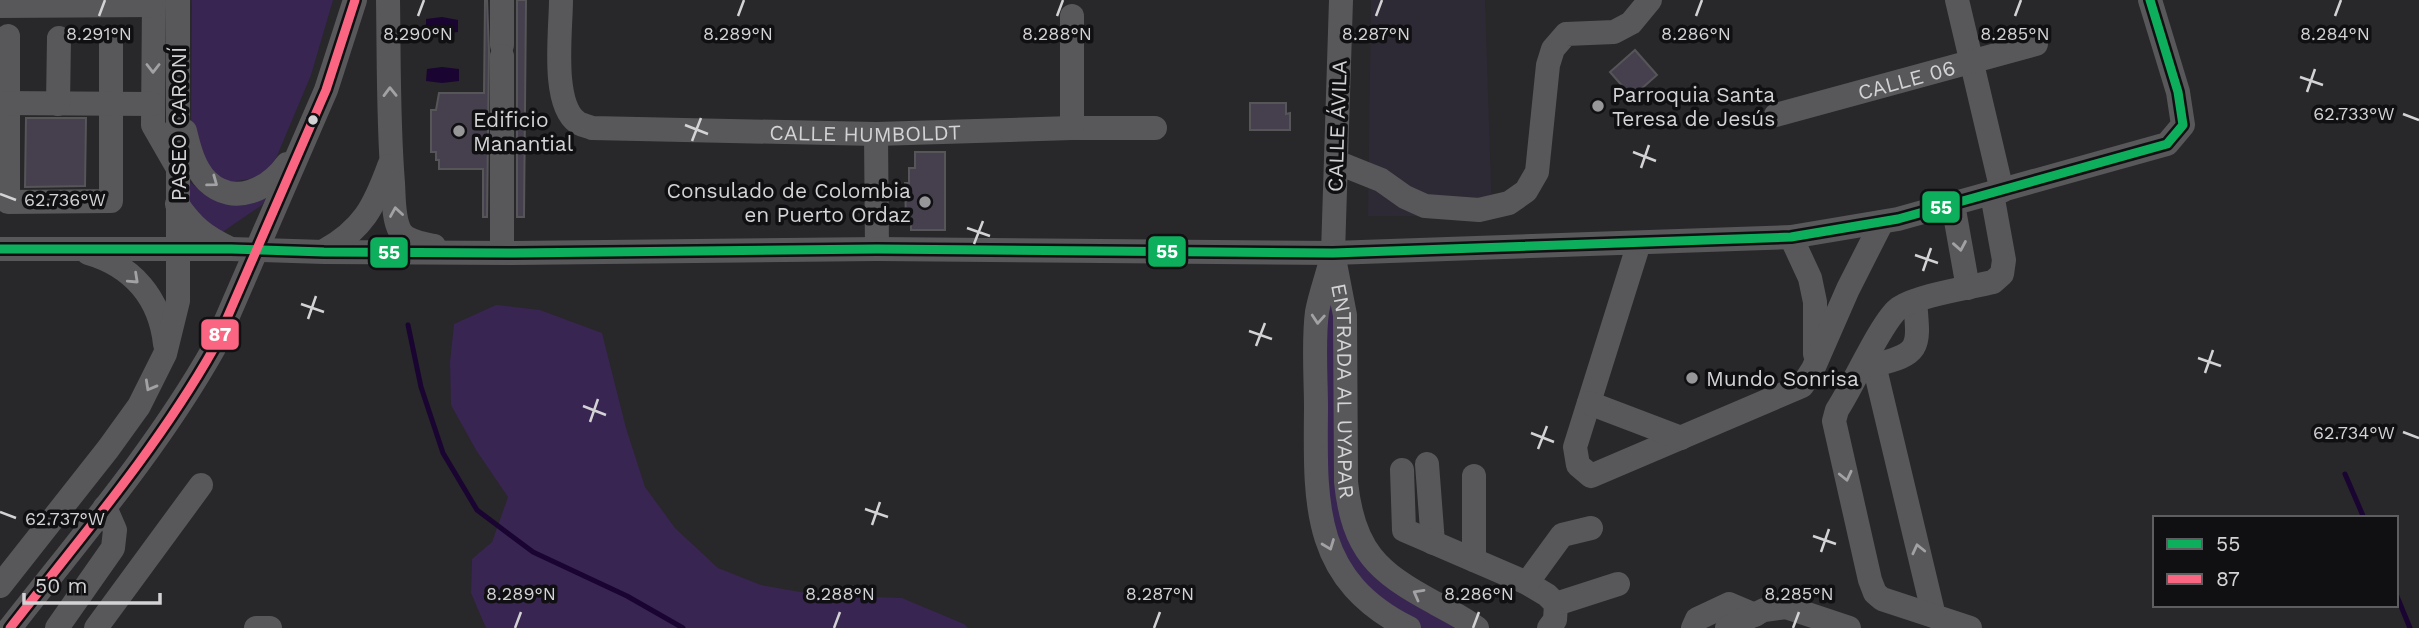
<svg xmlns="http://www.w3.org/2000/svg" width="2419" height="628" viewBox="0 0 2419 628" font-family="'Work Sans',sans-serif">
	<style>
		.built { fill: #2e2a35 }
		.green { fill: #382551 }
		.water { fill: #1a0431 }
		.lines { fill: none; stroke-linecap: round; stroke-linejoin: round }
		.stream { stroke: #1a0431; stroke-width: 5 }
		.building { fill: #46404e; stroke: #565558; stroke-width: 2 }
		.minor { stroke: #58585a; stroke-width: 24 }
		.bus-1-casing { stroke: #100f12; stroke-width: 14 }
		.bus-2-casing { stroke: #100f12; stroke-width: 14 }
		.bus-1 { stroke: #0daf5c; stroke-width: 9 }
		.bus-2 { stroke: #fa6682; stroke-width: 9 }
		.oneway { stroke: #a2a1a4 }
		.ticks { fill: none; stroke: #d3d2d5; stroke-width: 2.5 }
		.poi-dot { fill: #979699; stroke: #100f12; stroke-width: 2.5 }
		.bus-dot { fill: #d3d2d5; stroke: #100f12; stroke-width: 2.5 }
		.labels { text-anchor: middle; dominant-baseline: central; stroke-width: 7; stroke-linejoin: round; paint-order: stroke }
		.street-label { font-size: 21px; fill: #d3d2d5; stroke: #100f12 }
		.poi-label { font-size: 21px; fill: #d3d2d5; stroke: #100f12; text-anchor: start }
		.ticks-label { font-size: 18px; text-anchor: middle; fill: #d3d2d5; stroke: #100f12; stroke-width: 7; stroke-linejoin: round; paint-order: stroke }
		.line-badge { stroke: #100f12; stroke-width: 2.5 }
		.badge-label { font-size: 19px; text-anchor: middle; font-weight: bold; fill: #fff }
	</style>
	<rect width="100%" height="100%" fill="#28272a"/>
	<polygon class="built" points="1371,0 1485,0 1492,216 1368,216"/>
	<g class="green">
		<path d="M192,0H333L311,75L277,156C264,179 246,181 222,182L191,144Z"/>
		<polygon points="186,179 206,195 266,199 262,205 221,233 190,208"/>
		<polygon points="1333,253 1362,543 1477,628 1409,628 1361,597 1316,476"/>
		<polygon points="496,305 540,310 602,333 626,428 645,487 675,528 718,568 761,585 817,595 902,598 964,624 968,628 486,628 471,593 472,559 492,542 508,497 476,450 451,405 450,362 454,324"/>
	</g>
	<g class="water">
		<polygon points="442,17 458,20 458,32 441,34 426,32 426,19"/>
		<polygon points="442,67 459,69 459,81 442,83 426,81 427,69"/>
	</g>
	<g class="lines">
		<g class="stream">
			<polyline points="408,325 421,387 443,453 477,510 533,552 627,596 683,628"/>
			<polyline points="2345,474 2364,518"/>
			<polyline points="2396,594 2410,628"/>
		</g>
	</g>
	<g class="building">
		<polygon points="485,0 487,0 489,51 487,217 483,217 483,169 439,169 439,160 436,160 436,152 431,152 431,110 436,110 439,93 484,93"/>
		<polygon points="517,0 526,0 524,217 517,217"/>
		<polygon points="1635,50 1657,75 1632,97 1610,72"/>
		<polygon points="1250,103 1286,103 1286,114 1290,113 1290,130 1250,130"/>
		<polygon points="26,118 86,118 85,186 25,187"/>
		<polygon points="915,152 945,152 945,230 911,230 911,220 906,220 905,183 909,183 909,168 915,168"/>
	</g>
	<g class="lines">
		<g class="minor">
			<polyline points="154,0 153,125 176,165"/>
			<path d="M388,0C389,61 388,122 393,183C394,198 393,218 400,231C406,242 422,243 434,246"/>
			<path id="s1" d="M561,0C561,30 551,103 577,122C580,125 588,126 592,128L876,134L1072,128H1155"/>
			<path id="s2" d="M1341,0L1333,253L1345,315L1346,482C1353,550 1377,572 1435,603C1449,611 1464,618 1477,628"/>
			<polyline points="1957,0 2002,191"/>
			<polyline points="0,6 154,5"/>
			<polyline points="8,36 8,202 111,201 111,39"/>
			<polyline points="502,45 502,0"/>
			<polyline points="0,103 153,104"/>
			<polyline points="58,104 59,38"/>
			<path id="s3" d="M1776,115L2036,44"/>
			<polyline points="1072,128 1072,16"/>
			<path d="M185,131C189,148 194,168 207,181C234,207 269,189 287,164"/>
			<polyline points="876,134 877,249"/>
			<polyline points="1336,162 1381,180 1405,197 1425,206 1479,210 1509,203 1526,191 1537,172 1548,65 1553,49 1566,34 1614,32 1631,23 1650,0"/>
			<path d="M177,204C193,227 204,236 229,248"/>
			<polyline points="1953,204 1968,288"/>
			<polyline points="1791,237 1810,278 1815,302 1815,354"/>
			<polyline points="1639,243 1575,447 1578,465 1591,476 1802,386 1813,369 1848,289 1882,222"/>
			<polyline points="0,249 231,249 324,252 514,253 877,249 1333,253 1791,237 1898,219 2167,144 2183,125 2178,92 2150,0"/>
			<path d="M324,251C363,229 374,207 389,166"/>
			<polyline points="502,252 502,56"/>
			<path d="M88,253C133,266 160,298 165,344"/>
			<path d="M1331,260C1327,277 1320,295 1317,312C1313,341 1316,379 1316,408C1315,504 1312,580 1409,628"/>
			<polyline points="1871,352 1934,616"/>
			<path d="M1874,365C1922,354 1919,347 1915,301"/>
			<polyline points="1589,403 1681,438"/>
			<polyline points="1427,464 1433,543"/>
			<polyline points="1402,470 1404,530 1527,583 1547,595 1556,604 1555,620 1549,628"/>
			<polyline points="1474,476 1474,560"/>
			<polyline points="1527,583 1562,535 1591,528"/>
			<polyline points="0,586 108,449 139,406 165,354 178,301 178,0"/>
			<polyline points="1556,604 1618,584"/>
			<path d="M10,628C81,537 157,449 214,348L326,90L355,0"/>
			<polyline points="57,628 113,548 115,530 105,507"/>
			<polyline points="96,628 201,485"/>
			<polyline points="256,628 270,628"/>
			<polyline points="1693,628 1697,619 1729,604 1755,615"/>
			<polyline points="1727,628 1764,610 1786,607 1849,628"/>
			<path d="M1970,628L1882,599L1875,593L1870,580L1834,421L1837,410C1852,388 1882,320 1899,308C1919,295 1968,288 1993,282L2002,274L2004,260L1992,194"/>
		</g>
		<g class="bus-1-casing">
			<polyline id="bus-1" points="0,249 231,249 324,252 514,253 877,249 1333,253 1791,237 1898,219 2167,144 2183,125 2178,92 2150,0"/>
		</g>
		<g class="bus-2-casing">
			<path id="bus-2" d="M10,628C81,537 157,449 214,348L326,90L355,0"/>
		</g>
		<use href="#bus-1" class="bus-1"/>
		<use href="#bus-2" class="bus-2"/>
	</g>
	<defs><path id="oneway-chevron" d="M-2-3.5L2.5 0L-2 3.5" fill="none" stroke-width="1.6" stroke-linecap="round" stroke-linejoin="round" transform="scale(1.75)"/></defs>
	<g class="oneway">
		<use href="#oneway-chevron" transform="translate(153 68) rotate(90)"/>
		<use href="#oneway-chevron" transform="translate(390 92) rotate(-91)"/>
		<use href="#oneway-chevron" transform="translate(213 182) rotate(36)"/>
		<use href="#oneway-chevron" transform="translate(396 212) rotate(-99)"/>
		<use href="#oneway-chevron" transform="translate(1960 246) rotate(80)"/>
		<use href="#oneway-chevron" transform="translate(134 279) rotate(43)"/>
		<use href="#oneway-chevron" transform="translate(1318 319) rotate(94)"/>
		<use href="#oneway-chevron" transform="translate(150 386) rotate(119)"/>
		<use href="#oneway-chevron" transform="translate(1846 476) rotate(77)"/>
		<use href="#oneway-chevron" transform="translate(1329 545) rotate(69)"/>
		<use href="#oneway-chevron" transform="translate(1918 549) rotate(-103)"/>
		<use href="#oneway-chevron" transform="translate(1418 594) rotate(-151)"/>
	</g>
	<path class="ticks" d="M99,16L105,0M418,16L424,0M738,16L744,0M1057,16L1063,0M1376,16L1382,0M1696,16L1702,0M2015,16L2021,0M2335,16L2341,0M2300,77L2323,85M2307,92L2315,69M2403,114L2419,120M685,125L708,134M692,141L701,118M1633,152L1656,161M1641,168L1649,145M0,194L16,200M967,228L990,236M974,244L983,221M1915,255L1938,263M1923,271L1931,248M301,304L324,312M308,319L316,296M1249,331L1272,339M1256,346L1265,323M2198,358L2221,366M2205,373L2213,350M583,406L606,415M590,422L598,399M2403,432L2419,438M1531,433L1554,442M1538,449L1547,426M865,509L888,517M0,512L16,518M872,525L880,502M1813,536L1836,544M1821,552L1829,529M515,628L521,612M834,628L840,612M1154,628L1160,612M1473,628L1479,612M1793,628L1799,612"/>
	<g class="poi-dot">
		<circle cx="1598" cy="106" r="7"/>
		<circle cx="459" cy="131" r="7"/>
		<circle cx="925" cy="202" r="7"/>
		<circle cx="1692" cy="378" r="7"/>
	</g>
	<circle class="bus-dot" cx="313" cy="120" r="6"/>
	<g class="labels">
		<g class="street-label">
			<text stroke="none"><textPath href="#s3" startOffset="135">CALLE 06</textPath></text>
			<text transform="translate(178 124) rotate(-90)">PASEO CARONÍ</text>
			<text transform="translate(1337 126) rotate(-88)">CALLE ÁVILA</text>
			<text stroke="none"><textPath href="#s1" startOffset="416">CALLE HUMBOLDT</textPath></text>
			<text stroke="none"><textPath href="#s2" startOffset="392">ENTRADA AL UYAPAR</textPath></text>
		</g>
		<g class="poi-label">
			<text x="1612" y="94">Parroquia Santa<tspan x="1612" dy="24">Teresa de Jesús</tspan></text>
			<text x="473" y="119">Edificio<tspan x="473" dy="24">Manantial</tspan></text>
			<text x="911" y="190" text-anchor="end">Consulado de Colombia<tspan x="911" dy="24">en Puerto Ordaz</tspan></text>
			<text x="1706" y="378">Mundo Sonrisa</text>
		</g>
	</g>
	<g class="ticks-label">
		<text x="99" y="40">8.291°N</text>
		<text x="418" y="40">8.290°N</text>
		<text x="738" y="40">8.289°N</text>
		<text x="1057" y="40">8.288°N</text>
		<text x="1376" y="40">8.287°N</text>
		<text x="1696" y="40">8.286°N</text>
		<text x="2015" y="40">8.285°N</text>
		<text x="2335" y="40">8.284°N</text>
		<text x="2354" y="120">62.733°W</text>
		<text x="65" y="206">62.736°W</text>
		<text x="2354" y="439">62.734°W</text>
		<text x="65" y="525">62.737°W</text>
		<text x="521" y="600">8.289°N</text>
		<text x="840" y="600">8.288°N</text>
		<text x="1160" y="600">8.287°N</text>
		<text x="1479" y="600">8.286°N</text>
		<text x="1799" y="600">8.285°N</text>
	</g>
	<g class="line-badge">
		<rect x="1921" y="190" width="40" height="34" rx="7" fill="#0daf5c"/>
		<rect x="1147" y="235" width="40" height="33" rx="7" fill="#0daf5c"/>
		<rect x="369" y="236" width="40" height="33" rx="7" fill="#0daf5c"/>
		<rect x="200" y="318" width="40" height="33" rx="7" fill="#fa6682"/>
	</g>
	<g class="badge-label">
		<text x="1941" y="214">55</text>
		<text x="1167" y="258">55</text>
		<text x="389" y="259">55</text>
		<text x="220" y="341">87</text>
	</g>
	<rect x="2153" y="516" width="245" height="91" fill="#100f12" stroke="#5e5d60" stroke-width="2"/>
	<rect x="2167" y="539" width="35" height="10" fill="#0daf5c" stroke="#5e5d60" stroke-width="2"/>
	<text x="2216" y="551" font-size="21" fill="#d3d2d5">55</text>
	<rect x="2167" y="574" width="35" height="10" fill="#fa6682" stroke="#5e5d60" stroke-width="2"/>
	<text x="2216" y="586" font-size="21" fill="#d3d2d5">87</text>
	<path d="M24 593v10h136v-10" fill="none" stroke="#d3d2d5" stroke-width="3.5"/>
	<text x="35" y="593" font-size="21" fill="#d3d2d5" stroke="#100f12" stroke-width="5" paint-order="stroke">50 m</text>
</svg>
